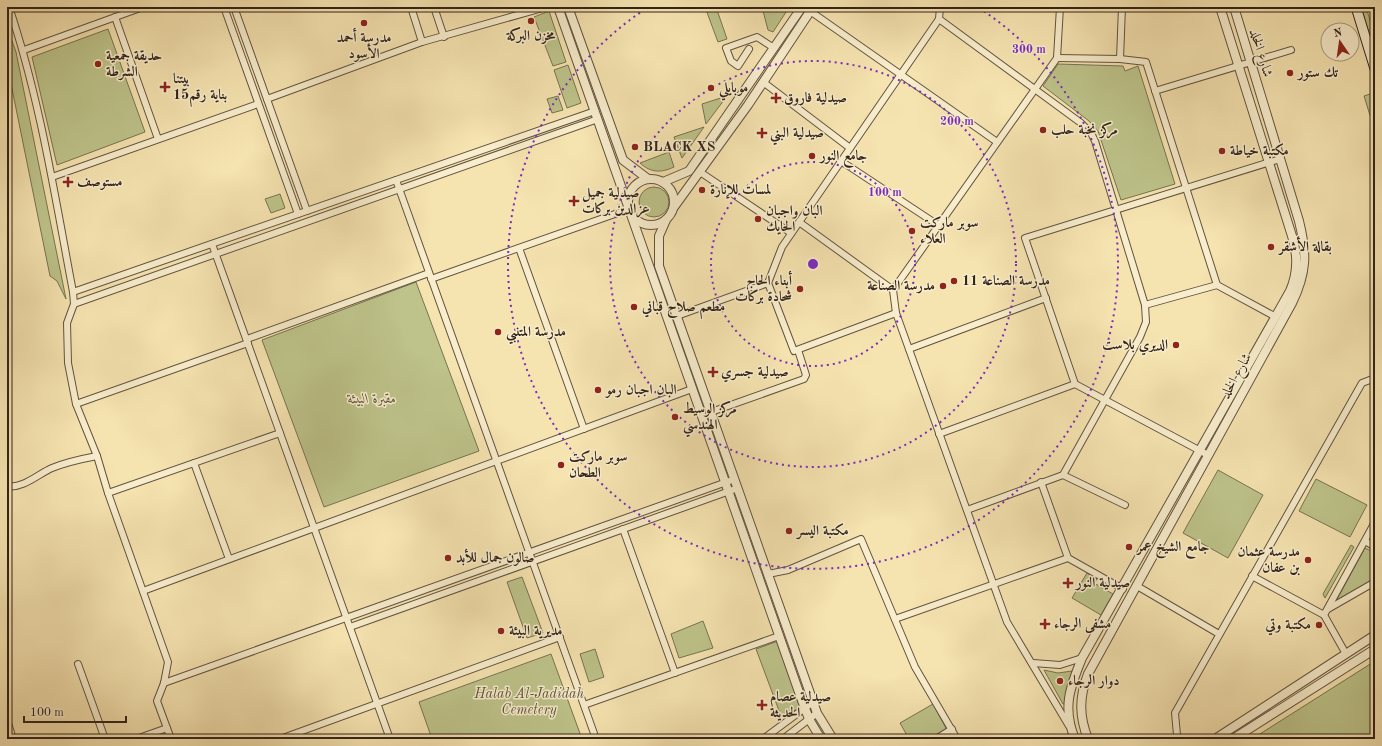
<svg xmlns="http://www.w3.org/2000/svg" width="1382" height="746" viewBox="0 0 1382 746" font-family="'Old Standard TT',Amiri,serif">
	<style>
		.green { fill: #bdc38a; stroke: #787352 }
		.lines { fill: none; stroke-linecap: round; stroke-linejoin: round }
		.minor-casing { stroke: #635340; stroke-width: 8 }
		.tertiary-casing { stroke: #635340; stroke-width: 10 }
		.secondary-casing { stroke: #32231b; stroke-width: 11 }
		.minor { stroke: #f8edcc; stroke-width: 6 }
		.tertiary { stroke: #f8edcc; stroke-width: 8 }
		.secondary { stroke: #f8edcc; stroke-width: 9 }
		.ring { fill: none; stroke: #7b2cbf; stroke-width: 2; stroke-dasharray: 2 4 }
		.poi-dot { fill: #8f2418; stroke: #f8edcc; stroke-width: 1.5 }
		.labels { text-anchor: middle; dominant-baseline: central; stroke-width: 3; stroke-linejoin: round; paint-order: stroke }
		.poi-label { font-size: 14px; font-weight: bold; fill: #32231b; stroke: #f8edcc; text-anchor: start }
		.street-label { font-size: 14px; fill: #32231b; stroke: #f8edcc }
		.park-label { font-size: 14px; font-style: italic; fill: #5c533c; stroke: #f8edcc }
		.centre { fill: #7b2cbf; stroke: #f8edcc; stroke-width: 2 }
		.ring-label { font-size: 12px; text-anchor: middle; font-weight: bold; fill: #7b2cbf; stroke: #f8edcc; stroke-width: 3; stroke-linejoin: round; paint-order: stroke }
	</style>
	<rect width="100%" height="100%" fill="#f5e3b0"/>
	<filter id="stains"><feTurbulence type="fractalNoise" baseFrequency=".005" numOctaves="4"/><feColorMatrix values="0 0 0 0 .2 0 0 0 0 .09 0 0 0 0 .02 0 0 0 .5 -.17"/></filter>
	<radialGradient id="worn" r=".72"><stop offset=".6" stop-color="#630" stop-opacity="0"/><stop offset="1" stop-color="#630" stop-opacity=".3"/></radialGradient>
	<g class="green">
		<polygon points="705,7 716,7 727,39 718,42"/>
		<polygon points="762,7 787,7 788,9 773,32 768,30"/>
		<polygon points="1361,7 1366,7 1375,37 1375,53"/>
		<polygon points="549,11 566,62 553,66 534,17"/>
		<polygon points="7,27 16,52 66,299 57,281 50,276 7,64"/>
		<polygon points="108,29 145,132 57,165 32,57"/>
		<polygon points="1058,64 1123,66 1125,71 1138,66 1175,184 1121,200 1098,131 1089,121 1043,86"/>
		<polygon points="568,65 581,103 567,108 554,70"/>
		<polygon points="1373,93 1375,101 1375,124 1373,125 1364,96"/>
		<polygon points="558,96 563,110 552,113 547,99"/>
		<polygon points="727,96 706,124 702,104"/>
		<polygon points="704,127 682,158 674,137"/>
		<path d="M669,152L674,167C661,173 651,173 640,163Z"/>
		<circle cx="654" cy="202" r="15"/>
		<polygon points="280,194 285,208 271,213 265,199"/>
		<polygon points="416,282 479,451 324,507 262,340"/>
		<polygon points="1218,470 1263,495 1228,558 1183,533"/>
		<polygon points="1316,479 1367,505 1350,537 1299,511"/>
		<polygon points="1351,545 1354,547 1325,598 1323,594"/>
		<polygon points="1365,548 1375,553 1375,579 1335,603"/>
		<polygon points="1087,573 1097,579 1094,583 1113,594 1101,615 1072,598"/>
		<polygon points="522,577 543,633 527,638 507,582"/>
		<polygon points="703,621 713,648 679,658 671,634"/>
		<polygon points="778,641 803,707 781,716 756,649"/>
		<polygon points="595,649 604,677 589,682 580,654"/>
		<polygon points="551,654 582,739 432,739 419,702"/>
		<polygon points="1375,661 1375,739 1252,739"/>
		<polygon points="1044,670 1058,673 1072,671 1065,704 1063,704"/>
		<polygon points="933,704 947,730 931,739 909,739 900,723"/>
	</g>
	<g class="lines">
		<g class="minor-casing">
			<g id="minor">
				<path d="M9,7C40,99 55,197 73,292L74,304L67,323L68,363L76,404L97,456L108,493L168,662L164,683L157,701L171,739"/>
				<polyline points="224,7 298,214"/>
				<polyline points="234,7 307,211"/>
				<polyline points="411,7 422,42"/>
				<polyline points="434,7 444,37"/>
				<polyline points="1060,7 1057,58 893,290 896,313 1007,622 1069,726"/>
				<polyline points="810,11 997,142"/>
				<polyline points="115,17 158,139"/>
				<polyline points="939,19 1081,123 1091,133 1095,141 1145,305 1146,322 1140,337 1063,475 967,510"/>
				<polyline points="749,49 738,66 731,61 726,48 757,37 774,48"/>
				<polyline points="24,50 143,7"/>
				<polyline points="1057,58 1120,59 1146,62 1217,285 1276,317"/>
				<polyline points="1120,59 1122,7"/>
				<polyline points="763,82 850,148"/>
				<polyline points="1155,91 1291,50"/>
				<polyline points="267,99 422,42 546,7"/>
				<polyline points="841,161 938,225"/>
				<polyline points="700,172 791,233"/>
				<polyline points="52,177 258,104"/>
				<polyline points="396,180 596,739"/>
				<polyline points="799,222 893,290"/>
				<polyline points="212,244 390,739"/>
				<polyline points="519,248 584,429"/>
				<polyline points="431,279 629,209"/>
				<polyline points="73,292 595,111"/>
				<polyline points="74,304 598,119"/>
				<polyline points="1145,305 1217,285"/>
				<polyline points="896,313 794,351 768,283 782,247 939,19 940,7"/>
				<polyline points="677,316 768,283"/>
				<polyline points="247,339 429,273"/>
				<polyline points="909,349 1046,298"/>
				<polyline points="76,404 248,343"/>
				<polyline points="711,412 804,379 806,375 798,350"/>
				<polyline points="939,434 1075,384"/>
				<polyline points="1208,455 1075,384 1025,238 1280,159"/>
				<polyline points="194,463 229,559"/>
				<polyline points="1063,475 1125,505"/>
				<polyline points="1041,482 1068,558 1123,589"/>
				<path d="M7,486C23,489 38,474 52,468C67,462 81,459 97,456"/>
				<polyline points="108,493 280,433"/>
				<polyline points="623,529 675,673"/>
				<polyline points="1365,541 1375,547"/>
				<polyline points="768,574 788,570 861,539 915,667 957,739"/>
				<polyline points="1252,576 1324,615 1346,654"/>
				<polyline points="1137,586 1219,634"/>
				<polyline points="143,591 692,389"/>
				<polyline points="1328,609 1375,582"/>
				<polyline points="1324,615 1375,522"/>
				<polyline points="895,619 1068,558"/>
				<polyline points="350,627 738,488"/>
				<polyline points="1033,663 1060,665 1082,658"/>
				<polyline points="78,664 105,739"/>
				<polyline points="164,683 735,479"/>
				<polyline points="584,705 779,636"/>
				<polyline points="7,720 13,739"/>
				<polyline points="136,739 167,728"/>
				<polyline points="280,739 560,637"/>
				<polyline points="763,739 813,702"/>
				<polyline points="783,739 817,713"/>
				<polyline points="936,739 952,729"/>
				<polyline points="1181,739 1177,735 1175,713 1362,383 1375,378"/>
			</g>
		</g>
		<g class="tertiary-casing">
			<g id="tertiary">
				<polyline points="558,7 800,695 809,719 821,739"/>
				<polyline points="568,7 623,160 648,179"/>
				<circle cx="651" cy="202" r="23"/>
				<polyline points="663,182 689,171 802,7"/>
				<polyline points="674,207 748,105 813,7"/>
				<polyline points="666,220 659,236 659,266 817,713 833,739"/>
				<path d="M1075,739C1062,708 1070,687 1082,658L1290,291C1298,273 1298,255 1292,236L1220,7"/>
				<path d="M1088,739C1079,716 1079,697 1088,674L1292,303C1307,272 1307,253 1299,221L1234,7"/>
				<polyline points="1215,739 1375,635"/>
				<polyline points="1233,739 1375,649"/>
			</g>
		</g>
		<g class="secondary-casing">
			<polyline id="secondary" points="1356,7 1375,69"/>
		</g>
		<use href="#minor" class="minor"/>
		<use href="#tertiary" class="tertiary"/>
		<use href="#secondary" class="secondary"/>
	</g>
	<g class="ring">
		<circle cx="813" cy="264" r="102"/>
		<circle cx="813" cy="264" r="203"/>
		<path d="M979 8A305 305 0 1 1 647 8"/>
	</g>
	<g class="poi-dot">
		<circle cx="531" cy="21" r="4"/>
		<circle cx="364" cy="23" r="4"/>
		<circle cx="98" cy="64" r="4"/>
		<circle cx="1290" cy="73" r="4"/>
		<path d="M163 81h4v4h4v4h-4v4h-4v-4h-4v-4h4z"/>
		<circle cx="711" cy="88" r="4"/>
		<path d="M774 92h4v4h4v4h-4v4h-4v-4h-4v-4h4z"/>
		<circle cx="1043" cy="130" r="4"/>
		<path d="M760 127h4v4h4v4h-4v4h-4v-4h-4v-4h4z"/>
		<circle cx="635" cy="147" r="4"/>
		<circle cx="1222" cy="151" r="4"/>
		<circle cx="812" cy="156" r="4"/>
		<path d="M66 176h4v4h4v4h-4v4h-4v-4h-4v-4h4z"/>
		<circle cx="702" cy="190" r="4"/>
		<path d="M572 195h4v4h4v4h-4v4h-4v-4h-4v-4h4z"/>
		<circle cx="758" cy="219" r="4"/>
		<circle cx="912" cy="231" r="4"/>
		<circle cx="1271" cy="247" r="4"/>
		<circle cx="954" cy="281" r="4"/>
		<circle cx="943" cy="286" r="4"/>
		<circle cx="800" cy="289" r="4"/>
		<circle cx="634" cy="307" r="4"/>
		<circle cx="498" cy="332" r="4"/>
		<circle cx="1176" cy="345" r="4"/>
		<path d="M711 366h4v4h4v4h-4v4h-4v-4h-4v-4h4z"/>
		<circle cx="598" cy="390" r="4"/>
		<circle cx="675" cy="417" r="4"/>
		<circle cx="561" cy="465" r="4"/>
		<circle cx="789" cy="531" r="4"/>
		<circle cx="1129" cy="547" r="4"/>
		<circle cx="448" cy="558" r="4"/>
		<circle cx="1308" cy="560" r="4"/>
		<path d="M1066 577h4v4h4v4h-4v4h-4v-4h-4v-4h4z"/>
		<path d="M1043 618h4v4h4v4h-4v4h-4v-4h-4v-4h4z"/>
		<circle cx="1319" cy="625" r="4"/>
		<circle cx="501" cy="631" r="4"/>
		<circle cx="1060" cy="681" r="4"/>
		<path d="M760 699h4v4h4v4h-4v4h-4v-4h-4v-4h4z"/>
	</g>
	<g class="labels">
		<g class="poi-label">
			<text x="531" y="36" text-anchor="middle">مخزن البركة</text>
			<text x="364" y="38" text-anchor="middle">مدرسة أحمد<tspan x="364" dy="16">الأسود</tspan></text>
			<text x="106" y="56">حديقة جمعية<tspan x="106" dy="16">الشرطة</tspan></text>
			<text x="1298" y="73">تك ستور</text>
			<text x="173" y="79">بيتنا<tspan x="173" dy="16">بناية رقم15</tspan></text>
			<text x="719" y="88">موبايلي</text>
			<text x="784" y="98">صيدلية فاروق</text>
			<text x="1051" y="130">مركز نخبة حلب</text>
			<text x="770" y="133">صيدلية البني</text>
			<text x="643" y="147">BLACK XS</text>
			<text x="1230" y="151">مكتبة خياطة</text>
			<text x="820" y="156">جامع النور</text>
			<text x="77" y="182">مستوصف</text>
			<text x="710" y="190">لمسات للإنارة</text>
			<text x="582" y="193">صيدلية جميل<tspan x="582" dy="16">عزالدين بركات</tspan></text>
			<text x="766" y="211">البان واجبان<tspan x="766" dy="16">الحايك</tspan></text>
			<text x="920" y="223">سوبر ماركت<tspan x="920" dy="16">العلاء</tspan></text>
			<text x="1279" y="247">بقالة الأشقر</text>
			<text x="792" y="281" text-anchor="end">أبناء الحاج<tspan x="792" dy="16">شحادة بركات</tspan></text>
			<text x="962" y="281">مدرسة الصناعة 11</text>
			<text x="935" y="286" text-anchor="end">مدرسة الصناعة</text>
			<text x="642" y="307">مطعم صلاح قباني</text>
			<text x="506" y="332">مدرسة المتنبي</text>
			<text x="1168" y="345" text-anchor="end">الديري بلاست</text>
			<text x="721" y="372">صيدلية جسري</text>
			<text x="606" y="390">البان اجبان رمو</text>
			<text x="683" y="409">مركز الوسيط<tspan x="683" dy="16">الهندسي</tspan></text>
			<text x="569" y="457">سوبر ماركت<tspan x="569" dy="16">الطحان</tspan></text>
			<text x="797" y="531">مكتبة اليسر</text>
			<text x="1137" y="547">جامع الشيخ عمر</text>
			<text x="1300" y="552" text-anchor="end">مدرسة عثمان<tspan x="1300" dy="16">بن عفان</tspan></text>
			<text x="456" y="558">صالون جمال للأبد</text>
			<text x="1076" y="583">صيدلية النور</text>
			<text x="1054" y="624">مشفى الرجاء</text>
			<text x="1311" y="625" text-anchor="end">مكتبة وتي</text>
			<text x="509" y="631">مديرية البيئة</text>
			<text x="1068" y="681">دوار الرجاء</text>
			<text x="770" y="697">صيدلية عصام<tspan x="770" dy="16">الحديثة</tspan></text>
		</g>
		<g class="street-label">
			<text transform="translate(1261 53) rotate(73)">شارع الخلد</text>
			<text transform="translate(1236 376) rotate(-61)">شارع الخلد</text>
		</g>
		<g class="park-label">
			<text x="372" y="399">مقبرة البيئة</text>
			<text x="529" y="694">Halab Al-Jadidah<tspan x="529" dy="16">Cemetery</tspan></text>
		</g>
	</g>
	<circle cx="813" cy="264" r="6" class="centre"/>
	<g class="ring-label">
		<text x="1029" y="53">300 m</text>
		<text x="957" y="125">200 m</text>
		<text x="885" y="196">100 m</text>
	</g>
	<rect width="1382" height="746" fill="none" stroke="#f5e3b0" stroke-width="24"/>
	<rect x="8" y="8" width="1366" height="730" fill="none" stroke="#32231b" stroke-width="2"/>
	<rect x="12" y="12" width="1358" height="722" fill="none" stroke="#32231b"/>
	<g transform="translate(1340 42) rotate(347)"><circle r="19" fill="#f8edcc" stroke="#a99c85"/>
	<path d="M0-3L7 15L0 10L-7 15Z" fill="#8f2418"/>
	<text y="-6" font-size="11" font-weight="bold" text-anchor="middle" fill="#32231b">N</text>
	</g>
	<path d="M24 716v6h102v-6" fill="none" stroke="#32231b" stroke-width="2"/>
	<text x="30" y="716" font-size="12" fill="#32231b" stroke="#f8edcc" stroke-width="3" paint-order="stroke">100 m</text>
	<rect width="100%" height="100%" filter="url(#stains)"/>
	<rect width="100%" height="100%" fill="url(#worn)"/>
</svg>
